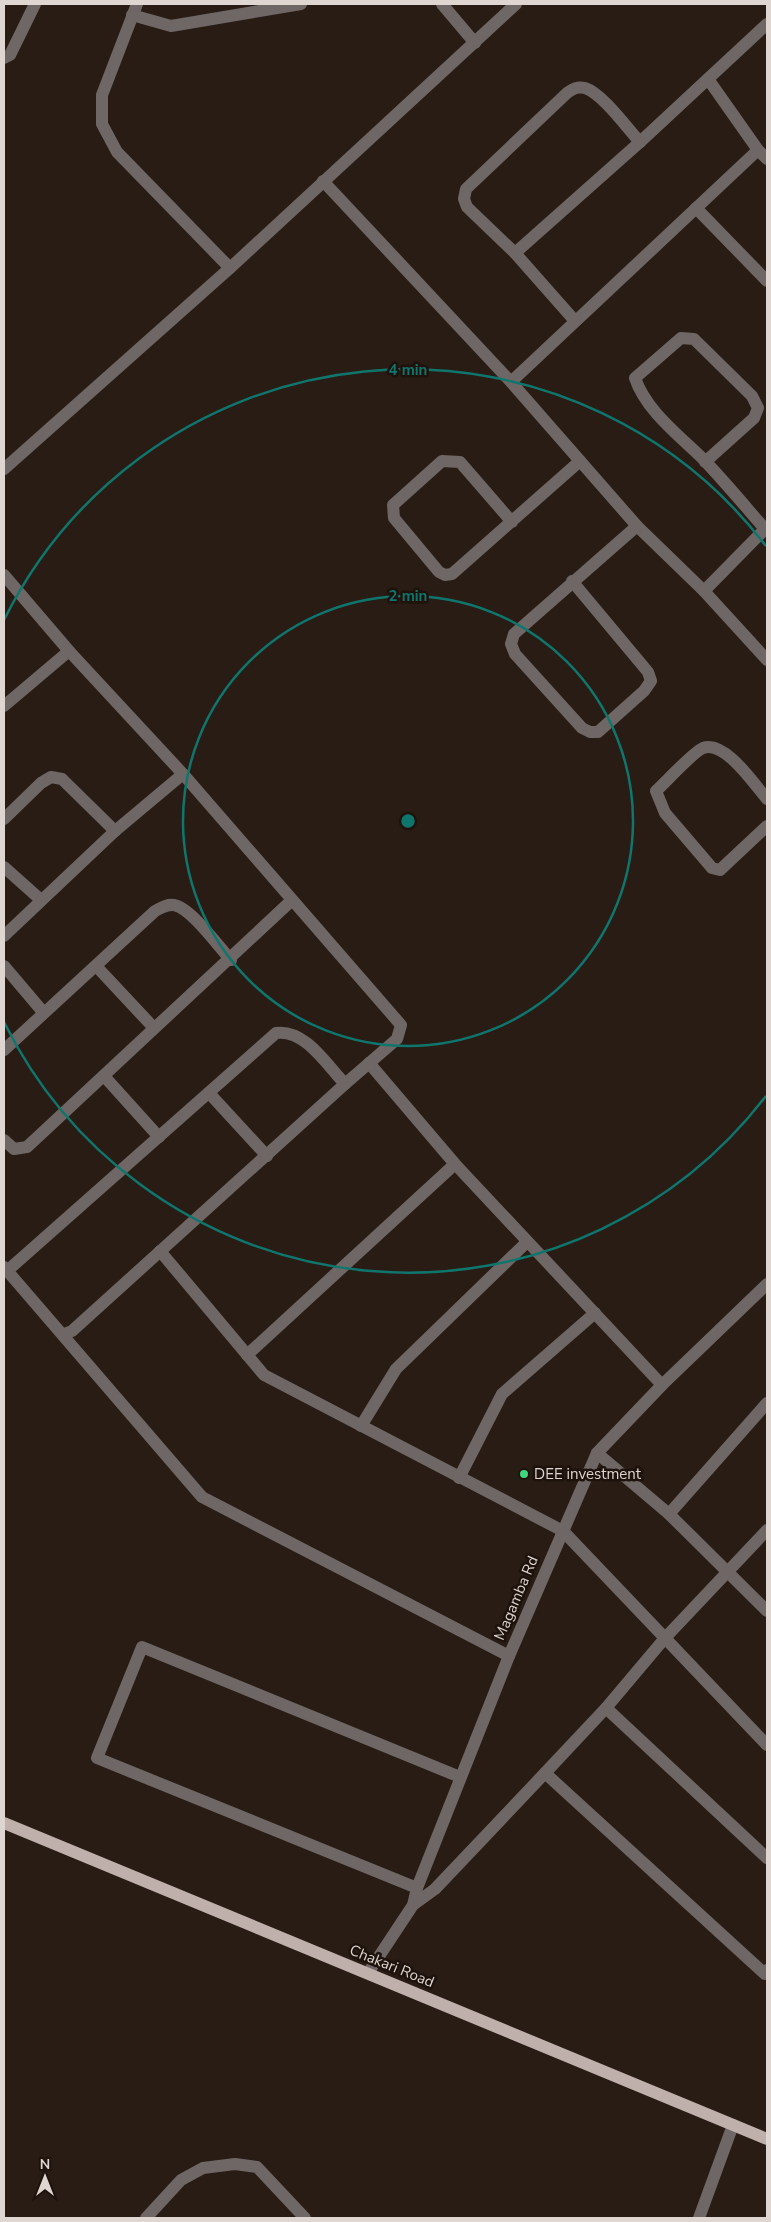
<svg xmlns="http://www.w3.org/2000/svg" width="771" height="2222" viewBox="0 0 771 2222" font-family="'Nunito Sans',sans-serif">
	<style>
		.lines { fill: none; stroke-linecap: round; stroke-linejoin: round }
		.minor { stroke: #6f6765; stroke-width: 12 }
		.major { stroke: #c0b0ac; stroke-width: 12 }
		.ring { fill: none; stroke: #0f766e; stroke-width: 2.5 }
		.poi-dot { fill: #3fd77d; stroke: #1e130c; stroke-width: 2 }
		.labels { text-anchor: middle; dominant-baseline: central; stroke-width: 5; stroke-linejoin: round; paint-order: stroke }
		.poi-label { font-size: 15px; fill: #dfd6d1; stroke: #1e130c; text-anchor: start }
		.street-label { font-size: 15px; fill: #dfd6d1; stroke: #1e130c }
		.centre { fill: #0f766e; stroke: #1e130c; stroke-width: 2.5 }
		.ring-label { font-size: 15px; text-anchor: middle; font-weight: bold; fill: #0f766e; stroke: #1e130c; stroke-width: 5; stroke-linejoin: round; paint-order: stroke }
	</style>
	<rect width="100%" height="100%" fill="#281c15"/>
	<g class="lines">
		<g class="minor">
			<polyline points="137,4 102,95 102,124 117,152 230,268"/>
			<polyline points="442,4 475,43"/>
			<polyline points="132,15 171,26 301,4"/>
			<polyline points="4,58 10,55 35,4"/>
			<polyline points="708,79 758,150"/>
			<polyline points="323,181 511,382 637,526 704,591 767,660"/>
			<polyline points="696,208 767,281"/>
			<polyline points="515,253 640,142 767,24"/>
			<path d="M575,321L515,253L467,207L464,199L466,189L567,93C573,89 577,86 585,88C603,94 627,128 640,142"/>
			<polyline points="511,382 758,150 767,159"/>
			<path d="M705,462L754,418L758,408L752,396L694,339L681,338L635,378C646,411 680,436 704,460C725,482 745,506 765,529"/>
			<polyline points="4,469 230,268 516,4"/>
			<polyline points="512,522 460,462 442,461 393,505 394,518 439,572 445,575 452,574 580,461"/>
			<polyline points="4,575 69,651 183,774 401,1025 397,1039 345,1084 72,1331 64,1334"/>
			<polyline points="572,581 648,672 651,681 644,691 598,732 590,732 582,728 515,654 511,644 514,634 637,526"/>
			<polyline points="704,591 767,527"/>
			<polyline points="4,706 69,651"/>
			<path d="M767,799C754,784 725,740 703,748C693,752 666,782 656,791L665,813L712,868L720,870L767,826"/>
			<polyline points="4,819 41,783 51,777 62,779 115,831"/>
			<polyline points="4,867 41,900"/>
			<polyline points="4,936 115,831 183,774"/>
			<polyline points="4,966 43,1012"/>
			<polyline points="97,967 154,1028"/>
			<path d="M4,1050L155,911C161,908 166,904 174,905C191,908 218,946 231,960"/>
			<polyline points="369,1063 455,1164 662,1385"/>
			<polyline points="104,1076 159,1137"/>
			<polyline points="209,1093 267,1156"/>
			<polyline points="4,1140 14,1149 27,1147 291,901"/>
			<polyline points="160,1251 264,1375 563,1531 767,1745"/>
			<polyline points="4,1267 202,1497 509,1656"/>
			<path d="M7,1271L276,1033C305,1029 326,1064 345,1084"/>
			<polyline points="247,1355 455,1164"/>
			<polyline points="361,1426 396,1369 527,1242"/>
			<polyline points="597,1453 669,1514 767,1611"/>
			<polyline points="459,1478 502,1394 595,1313"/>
			<polyline points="669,1514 767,1403"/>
			<polyline points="606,1708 767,1858"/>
			<polyline points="545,1773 765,1974 767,1970"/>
			<polyline points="417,1888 97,1758 142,1647 460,1777"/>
			<polyline points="413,1905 435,1889 545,1773 606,1708 665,1638 767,1530"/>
			<polyline points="368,1973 413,1905 417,1888 509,1656 597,1453 662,1385 767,1284"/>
			<polyline points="146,2218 181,2180 203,2168 235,2164 257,2167 305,2218"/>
			<polyline points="699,2218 733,2125"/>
		</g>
		<polyline class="major" points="4,1823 767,2139"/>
	</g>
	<g class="ring">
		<circle cx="408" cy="821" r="225"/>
		<path d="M766 1096A451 451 0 0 1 4 1022M4 620A451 451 0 0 1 766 546"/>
	</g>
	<circle class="poi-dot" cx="524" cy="1474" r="5"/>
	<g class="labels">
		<g class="poi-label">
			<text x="534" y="1474">DEE investment</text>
		</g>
		<g class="street-label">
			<text transform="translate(516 1598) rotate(-67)">Magamba Rd</text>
			<text transform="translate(392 1966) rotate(22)">Chakari Road</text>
		</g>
	</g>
	<circle cx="408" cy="821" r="8" class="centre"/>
	<g class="ring-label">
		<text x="408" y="375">4 min</text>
		<text x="408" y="601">2 min</text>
	</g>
	<rect width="771" height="2222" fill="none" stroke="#dfd6d1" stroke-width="10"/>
	<g transform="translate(45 2177)" stroke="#1e130c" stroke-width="4" paint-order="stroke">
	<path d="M0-4L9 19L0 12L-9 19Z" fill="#dfd6d1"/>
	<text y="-8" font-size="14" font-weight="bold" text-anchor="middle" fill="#dfd6d1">N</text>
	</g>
</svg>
